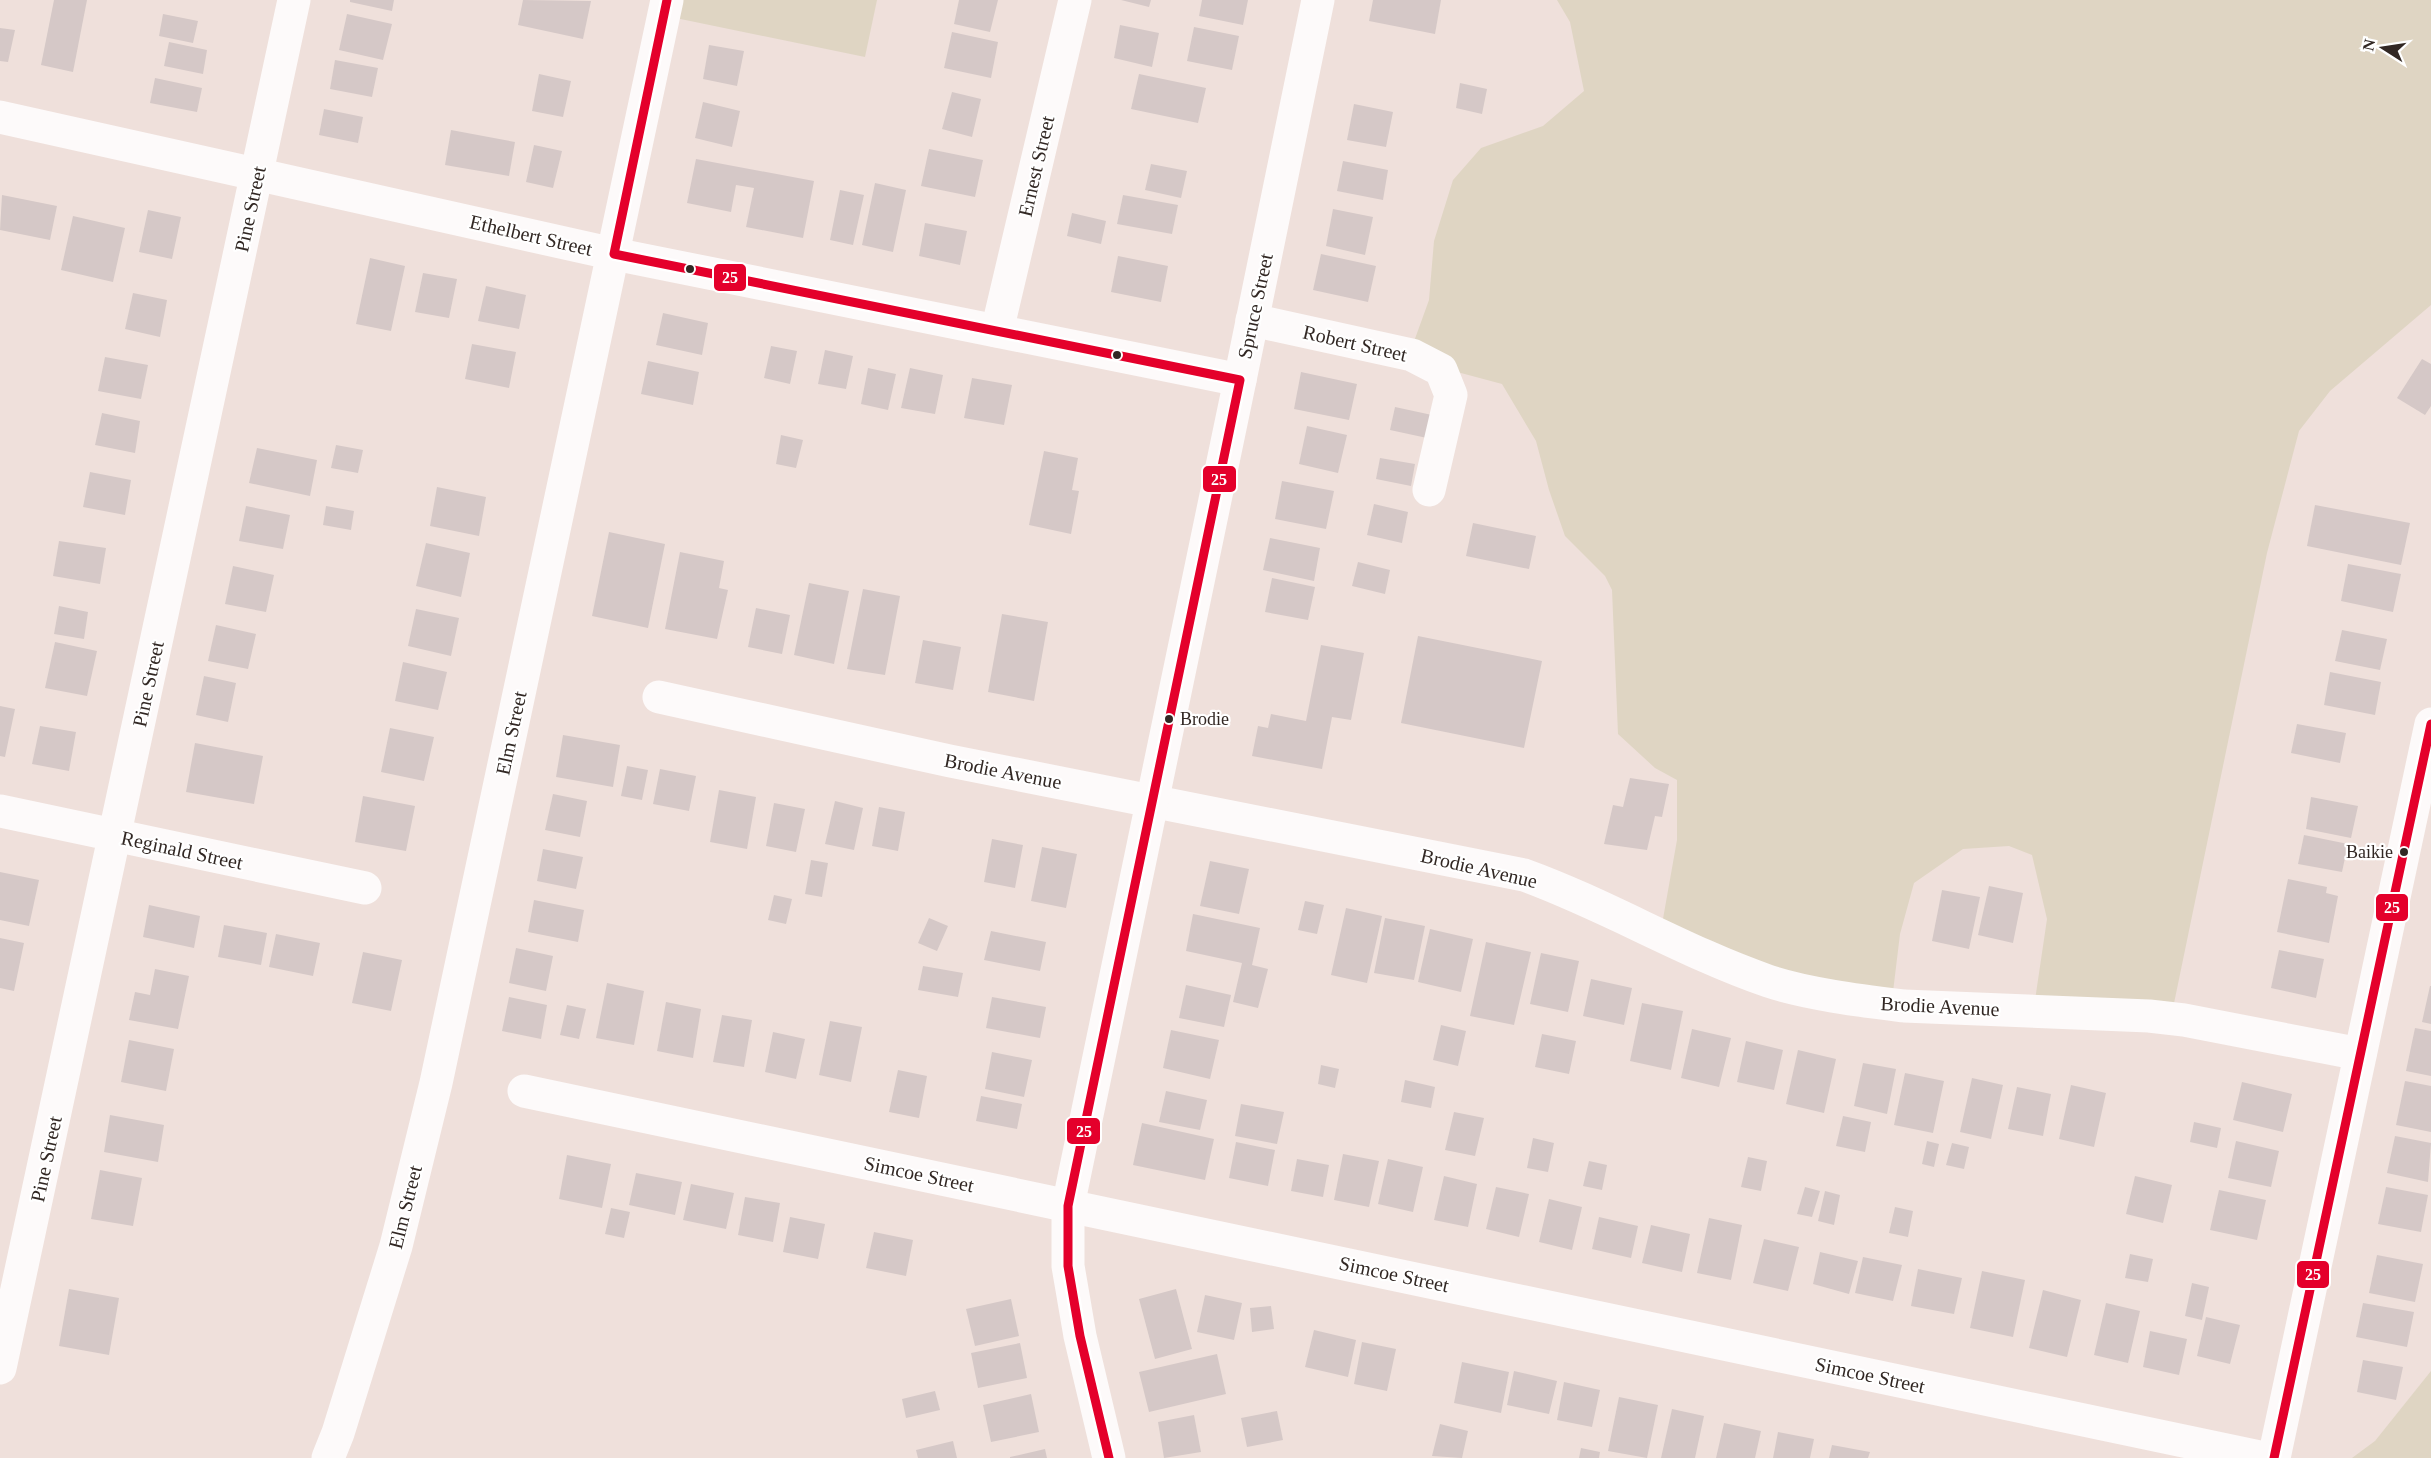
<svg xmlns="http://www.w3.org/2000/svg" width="2431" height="1458" viewBox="0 0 2431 1458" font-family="'Times New Roman',serif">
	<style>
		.green { fill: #dfd5c3 }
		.building { fill: #d5c8c7 }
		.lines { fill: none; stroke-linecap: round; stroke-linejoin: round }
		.minor { stroke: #fdfafa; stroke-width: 33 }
		.tertiary { stroke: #fdfafa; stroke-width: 33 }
		.primary { stroke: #fdfafa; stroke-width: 33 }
		.bus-1-casing { stroke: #fff; stroke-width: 14 }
		.bus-1 { stroke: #e4002b; stroke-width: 9 }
		.bus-dot { fill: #322824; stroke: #fff; stroke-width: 2 }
		.labels { text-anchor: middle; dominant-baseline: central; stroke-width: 4.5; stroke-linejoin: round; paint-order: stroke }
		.bus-label { font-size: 18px; fill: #322824; stroke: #fff; text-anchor: start }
		.street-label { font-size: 20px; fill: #322824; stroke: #fff }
		.line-badge { stroke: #fff; stroke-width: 2 }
		.badge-label { font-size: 16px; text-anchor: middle; font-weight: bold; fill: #fff }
	</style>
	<rect width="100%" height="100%" fill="#efe0db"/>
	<g class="green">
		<polygon points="669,0 877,0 865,57 666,16"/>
		<polygon points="1557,0 2431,0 2431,305 2330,391 2299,431 2267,553 2172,1013 2034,1007 2047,919 2032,855 2009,846 1963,849 1914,883 1900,934 1892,1000 1866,999 1661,930 1677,840 1677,780 1655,768 1618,734 1612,590 1605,576 1565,536 1549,490 1536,441 1502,384 1446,369 1412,347 1429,300 1434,241 1453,180 1481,148 1543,126 1584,91 1570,22"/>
		<polygon points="2431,1371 2431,1458 2352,1458 2375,1441"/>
	</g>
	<g class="building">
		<polygon points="54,0 87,0 73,72 41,65"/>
		<polygon points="350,0 394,0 392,11 350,2"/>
		<polygon points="523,0 591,1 583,39 518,25"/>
		<polygon points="959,0 998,0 990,32 954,24"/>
		<polygon points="1121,0 1151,0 1149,7"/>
		<polygon points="1202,0 1248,0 1243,25 1199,16"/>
		<polygon points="1373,0 1441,0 1435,34 1369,21"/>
		<polygon points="163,14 198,21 193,43 159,36"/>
		<polygon points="347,14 392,24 383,60 339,50"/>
		<polygon points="1120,25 1159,33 1152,67 1114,58"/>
		<polygon points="1194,27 1239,36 1232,70 1187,61"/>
		<polygon points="0,28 15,30 8,62 0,61"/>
		<polygon points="952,32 998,42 991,78 944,68"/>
		<polygon points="169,42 207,50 203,74 164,66"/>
		<polygon points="709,45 744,51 737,86 703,79"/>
		<polygon points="335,60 378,68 372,97 330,89"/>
		<polygon points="539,74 571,81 563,117 532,111"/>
		<polygon points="1139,74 1206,88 1198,123 1131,109"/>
		<polygon points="155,78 202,88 197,112 150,103"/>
		<polygon points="1460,83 1487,89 1482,114 1456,108"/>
		<polygon points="952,92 981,99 972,137 942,129"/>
		<polygon points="703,102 740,111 732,147 695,138"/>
		<polygon points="1354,104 1393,112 1386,147 1347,140"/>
		<polygon points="324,109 363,117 358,143 319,135"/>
		<polygon points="451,130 515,142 509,176 445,165"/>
		<polygon points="534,145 562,151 553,188 526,182"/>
		<polygon points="929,149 983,160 975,197 921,186"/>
		<polygon points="696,159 814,181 803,238 746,227 754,188 736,185 731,212 687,203"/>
		<polygon points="1343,161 1388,170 1383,200 1337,191"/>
		<polygon points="1151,164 1187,171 1181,198 1145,190"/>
		<polygon points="875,183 906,190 893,252 862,245"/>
		<polygon points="840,190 864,195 853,245 830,240"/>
		<polygon points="2,195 57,206 50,240 0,230"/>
		<polygon points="1123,195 1178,205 1172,234 1117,224"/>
		<polygon points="1333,209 1373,217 1365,255 1326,246"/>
		<polygon points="148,210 181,217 172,259 139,252"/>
		<polygon points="1072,213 1106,221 1101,244 1067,236"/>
		<polygon points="73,216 125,228 113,282 61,270"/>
		<polygon points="925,223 967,231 960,265 919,256"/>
		<polygon points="1321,254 1376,266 1368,302 1313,290"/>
		<polygon points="1118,256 1168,266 1161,302 1111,292"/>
		<polygon points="370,258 405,266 391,331 356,324"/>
		<polygon points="423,273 457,279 449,318 415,312"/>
		<polygon points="486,286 526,295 519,329 478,321"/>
		<polygon points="133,293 167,300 160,337 125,329"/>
		<polygon points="663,313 708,323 702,355 656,345"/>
		<polygon points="472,344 516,352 509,388 465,379"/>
		<polygon points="771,346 797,351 790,384 764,378"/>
		<polygon points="825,350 853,356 846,389 818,384"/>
		<polygon points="105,357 148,365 141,399 98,391"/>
		<polygon points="2422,359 2431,364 2431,406 2425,415 2397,398"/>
		<polygon points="648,361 699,372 693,405 641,394"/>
		<polygon points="868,368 896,374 888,410 861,404"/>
		<polygon points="910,368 943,375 935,414 901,408"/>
		<polygon points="1301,372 1357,384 1349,420 1294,409"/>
		<polygon points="972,378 1012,385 1004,425 964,418"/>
		<polygon points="1395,407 1432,415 1427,438 1390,430"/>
		<polygon points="102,413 140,421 135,453 95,445"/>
		<polygon points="1307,426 1347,435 1338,473 1299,464"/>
		<polygon points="781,435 803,440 796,468 776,464"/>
		<polygon points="336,445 363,450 358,473 331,468"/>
		<polygon points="257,448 317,460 310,496 249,483"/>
		<polygon points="1044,451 1078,458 1072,490 1079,491 1071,534 1029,525"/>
		<polygon points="1380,458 1415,464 1411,486 1376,479"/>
		<polygon points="90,472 131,480 125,515 83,507"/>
		<polygon points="1282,481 1334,491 1326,529 1275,519"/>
		<polygon points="437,487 486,497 479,536 430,526"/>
		<polygon points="1374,504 1408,512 1402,543 1367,535"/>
		<polygon points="2315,505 2410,523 2401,565 2307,546"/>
		<polygon points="246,506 290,515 283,549 239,541"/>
		<polygon points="326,506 354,511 351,530 323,525"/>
		<polygon points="1473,523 1536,536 1529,569 1466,556"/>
		<polygon points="609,532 665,544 648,628 592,616"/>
		<polygon points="1270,538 1320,548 1314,581 1263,570"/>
		<polygon points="59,541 106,548 100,584 53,576"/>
		<polygon points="426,543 470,553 461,597 416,586"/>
		<polygon points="680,552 724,561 719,588 728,590 717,639 665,629"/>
		<polygon points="1358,562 1390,570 1385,594 1352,586"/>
		<polygon points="2348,564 2401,574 2393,612 2341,601"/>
		<polygon points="233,566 274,575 266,612 225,604"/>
		<polygon points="1272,578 1315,587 1308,620 1265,612"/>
		<polygon points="809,583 849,591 834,664 794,655"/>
		<polygon points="863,589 900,596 885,675 847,669"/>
		<polygon points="59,606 88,612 84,639 54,634"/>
		<polygon points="756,608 790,615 782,654 748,647"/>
		<polygon points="416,609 459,618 451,656 408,646"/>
		<polygon points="1002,614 1048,622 1034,701 988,692"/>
		<polygon points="216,625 256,634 248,669 208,661"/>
		<polygon points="2342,630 2387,639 2380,670 2335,661"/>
		<polygon points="1418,636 1542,661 1524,748 1401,723"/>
		<polygon points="923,640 961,647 953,690 915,683"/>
		<polygon points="55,642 97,651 87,696 45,688"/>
		<polygon points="1321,645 1364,653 1351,720 1332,717 1322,769 1252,756 1258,726 1268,728 1271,714 1306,721"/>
		<polygon points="403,662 447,672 438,710 395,701"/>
		<polygon points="2330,672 2381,682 2375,715 2324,705"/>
		<polygon points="204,676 236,683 228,722 196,715"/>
		<polygon points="0,706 15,709 5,757 0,756"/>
		<polygon points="2297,724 2346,733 2340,763 2291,753"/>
		<polygon points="40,726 76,732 69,771 32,764"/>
		<polygon points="390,728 434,737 424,781 381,772"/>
		<polygon points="563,735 620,745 613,787 556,777"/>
		<polygon points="195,743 263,756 254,804 186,792"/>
		<polygon points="627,766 648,770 642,800 621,796"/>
		<polygon points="660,769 696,776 689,811 653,804"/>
		<polygon points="1630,778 1669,784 1662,817 1655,816 1647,850 1604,844 1613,805 1623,807"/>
		<polygon points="719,790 756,797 747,849 710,842"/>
		<polygon points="553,794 587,801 580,837 545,830"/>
		<polygon points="363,796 415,806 406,851 355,842"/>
		<polygon points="2311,797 2358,806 2351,838 2306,829"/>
		<polygon points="835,801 863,808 854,850 825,844"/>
		<polygon points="774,803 805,809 796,852 766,846"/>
		<polygon points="879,807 905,812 898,851 872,846"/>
		<polygon points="2304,835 2348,844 2342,872 2298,864"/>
		<polygon points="992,839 1023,845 1015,888 984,882"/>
		<polygon points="1042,847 1077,854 1066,908 1031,901"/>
		<polygon points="543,849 583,857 576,889 537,881"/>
		<polygon points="811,860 828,863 822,897 805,894"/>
		<polygon points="1210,861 1249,869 1239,914 1200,906"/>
		<polygon points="0,872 39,880 29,926 0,920"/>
		<polygon points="2288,879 2327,887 2326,893 2338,896 2329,943 2277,932"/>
		<polygon points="1989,886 2023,893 2013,943 1978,935"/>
		<polygon points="1942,890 1980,897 1969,949 1932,941"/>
		<polygon points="774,895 792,899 786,924 768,920"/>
		<polygon points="534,900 584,910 578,942 528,932"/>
		<polygon points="1305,901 1324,905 1317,934 1298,930"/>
		<polygon points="149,905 200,916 194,948 143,937"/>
		<polygon points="1346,908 1382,916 1367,983 1331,975"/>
		<polygon points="1193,914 1260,928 1252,965 1268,969 1258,1008 1233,1002 1242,963 1186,951"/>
		<polygon points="929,918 948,926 937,951 918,943"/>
		<polygon points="1385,918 1425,926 1414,980 1374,973"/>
		<polygon points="224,925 267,933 261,965 218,957"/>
		<polygon points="1430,929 1473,939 1461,992 1418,982"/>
		<polygon points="991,931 1046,942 1040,971 984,960"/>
		<polygon points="276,934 320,943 313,976 269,967"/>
		<polygon points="0,938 24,943 14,991 0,988"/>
		<polygon points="1486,942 1531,952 1514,1025 1470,1016"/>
		<polygon points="516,948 553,956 546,991 509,983"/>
		<polygon points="2279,950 2324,959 2316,998 2271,988"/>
		<polygon points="363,952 402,960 391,1011 352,1003"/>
		<polygon points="1541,953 1579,961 1568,1012 1530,1004"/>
		<polygon points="923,966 963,973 958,997 918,990"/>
		<polygon points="155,969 189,976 178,1029 129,1020 135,992 150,995"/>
		<polygon points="1591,979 1632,988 1624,1025 1583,1016"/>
		<polygon points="607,983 644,991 634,1045 596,1038"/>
		<polygon points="1186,985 1231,995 1224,1027 1179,1018"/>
		<polygon points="2430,986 2431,986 2431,1024 2422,1022"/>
		<polygon points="509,997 547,1005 541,1039 502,1031"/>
		<polygon points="992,997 1046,1007 1040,1038 986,1028"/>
		<polygon points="666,1002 701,1009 693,1058 657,1051"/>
		<polygon points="1642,1003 1683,1011 1671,1070 1630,1061"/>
		<polygon points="567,1005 586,1009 579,1039 560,1035"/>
		<polygon points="722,1015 752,1020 744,1067 713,1062"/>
		<polygon points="830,1021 862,1027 851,1082 819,1075"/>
		<polygon points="1441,1025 1466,1031 1458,1066 1433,1060"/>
		<polygon points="2415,1028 2431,1031 2431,1076 2406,1071"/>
		<polygon points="1692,1029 1731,1038 1719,1087 1681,1078"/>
		<polygon points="1171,1030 1219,1040 1210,1079 1163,1068"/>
		<polygon points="773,1032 805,1039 796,1079 765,1072"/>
		<polygon points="1542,1034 1576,1041 1569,1074 1535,1067"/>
		<polygon points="129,1040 174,1049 166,1091 121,1082"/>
		<polygon points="1746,1041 1783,1050 1774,1090 1737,1082"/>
		<polygon points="1798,1050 1836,1059 1824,1113 1786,1104"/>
		<polygon points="992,1052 1032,1060 1024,1097 985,1089"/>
		<polygon points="1863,1063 1896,1069 1887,1114 1854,1106"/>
		<polygon points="1321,1065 1339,1069 1335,1088 1318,1084"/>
		<polygon points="898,1070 927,1076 919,1118 889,1112"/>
		<polygon points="1905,1073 1944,1081 1933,1133 1894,1125"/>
		<polygon points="1972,1078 2003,1085 1991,1139 1960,1132"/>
		<polygon points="1405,1080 1435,1087 1431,1108 1401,1102"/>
		<polygon points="2405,1081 2431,1086 2431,1132 2396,1125"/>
		<polygon points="2242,1082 2292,1094 2283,1132 2233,1120"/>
		<polygon points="2071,1085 2106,1093 2094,1147 2059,1139"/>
		<polygon points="2017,1087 2051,1094 2043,1136 2008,1129"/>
		<polygon points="1166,1091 1207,1100 1200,1130 1159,1122"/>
		<polygon points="981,1096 1022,1104 1017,1129 976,1121"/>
		<polygon points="1241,1104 1284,1112 1277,1144 1235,1136"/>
		<polygon points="1454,1112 1484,1118 1475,1156 1445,1150"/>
		<polygon points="110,1115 164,1125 158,1162 104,1152"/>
		<polygon points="1843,1116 1871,1122 1865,1152 1836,1146"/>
		<polygon points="2194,1122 2221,1128 2217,1148 2190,1142"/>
		<polygon points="1142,1123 1214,1139 1205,1180 1133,1165"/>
		<polygon points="2395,1136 2431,1143 2428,1182 2387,1173"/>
		<polygon points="1533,1138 1554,1143 1548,1172 1527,1168"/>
		<polygon points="1927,1141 1939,1144 1934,1167 1922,1164"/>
		<polygon points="2236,1141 2279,1151 2271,1187 2228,1178"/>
		<polygon points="1236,1142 1275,1150 1268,1186 1229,1178"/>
		<polygon points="1952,1143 1969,1147 1964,1169 1946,1165"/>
		<polygon points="1343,1154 1379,1161 1369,1207 1334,1200"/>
		<polygon points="567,1155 611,1164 602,1208 559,1199"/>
		<polygon points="1748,1157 1767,1161 1761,1191 1741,1187"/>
		<polygon points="1297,1159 1329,1165 1323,1197 1291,1191"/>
		<polygon points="1388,1159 1423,1167 1413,1212 1378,1204"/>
		<polygon points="1589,1161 1607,1165 1602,1190 1583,1186"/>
		<polygon points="100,1170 142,1178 133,1226 91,1219"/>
		<polygon points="636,1173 682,1182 675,1215 629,1205"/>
		<polygon points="1444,1176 1477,1184 1468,1227 1434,1220"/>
		<polygon points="2135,1176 2172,1185 2163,1223 2126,1214"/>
		<polygon points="691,1184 734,1193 726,1229 683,1220"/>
		<polygon points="1496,1187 1529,1194 1519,1237 1486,1229"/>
		<polygon points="1805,1187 1820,1191 1812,1217 1797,1214"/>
		<polygon points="2386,1187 2428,1195 2421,1232 2378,1224"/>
		<polygon points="2219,1190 2266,1200 2257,1240 2210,1230"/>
		<polygon points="1825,1191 1840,1195 1834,1225 1818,1221"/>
		<polygon points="745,1197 780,1203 773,1242 738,1235"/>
		<polygon points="1549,1199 1582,1207 1572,1250 1539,1242"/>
		<polygon points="1895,1207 1913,1211 1908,1237 1889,1233"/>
		<polygon points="611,1208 630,1212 624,1238 605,1234"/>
		<polygon points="790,1217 825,1224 818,1259 783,1252"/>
		<polygon points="1599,1217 1638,1226 1631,1258 1592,1249"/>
		<polygon points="1709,1218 1742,1225 1731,1280 1697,1273"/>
		<polygon points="1651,1225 1690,1234 1682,1272 1642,1263"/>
		<polygon points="874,1232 913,1240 906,1276 866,1268"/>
		<polygon points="1764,1239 1799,1247 1788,1291 1753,1283"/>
		<polygon points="1820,1252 1858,1261 1849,1294 1813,1284"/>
		<polygon points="2130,1254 2153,1259 2148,1282 2125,1278"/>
		<polygon points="2377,1255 2423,1264 2415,1302 2369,1293"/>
		<polygon points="1863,1257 1902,1265 1893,1301 1855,1293"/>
		<polygon points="1918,1269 1962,1278 1954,1314 1911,1306"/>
		<polygon points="1982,1271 2025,1280 2013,1337 1970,1328"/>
		<polygon points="2192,1283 2209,1287 2202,1320 2185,1316"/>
		<polygon points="69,1289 119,1298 109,1355 59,1346"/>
		<polygon points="1176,1289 1192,1349 1155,1359 1139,1299"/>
		<polygon points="2043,1290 2081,1300 2067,1357 2029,1348"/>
		<polygon points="1205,1295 1242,1303 1234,1340 1197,1332"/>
		<polygon points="1011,1299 1019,1336 975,1346 966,1309"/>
		<polygon points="2106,1303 2140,1311 2128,1363 2094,1355"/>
		<polygon points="2363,1303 2414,1312 2407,1347 2356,1337"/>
		<polygon points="1271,1306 1274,1329 1252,1332 1250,1308"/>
		<polygon points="2206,1317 2240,1325 2230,1364 2197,1356"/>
		<polygon points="1314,1330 1356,1340 1348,1377 1305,1367"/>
		<polygon points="2150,1331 2187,1339 2179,1375 2143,1367"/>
		<polygon points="1362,1342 1396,1349 1387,1391 1354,1384"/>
		<polygon points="1020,1343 1027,1378 978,1388 971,1353"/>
		<polygon points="1217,1354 1226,1394 1149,1412 1139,1372"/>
		<polygon points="2363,1360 2403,1367 2396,1400 2357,1392"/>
		<polygon points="1462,1362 1509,1372 1501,1413 1454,1403"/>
		<polygon points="1514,1371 1557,1381 1549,1414 1507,1405"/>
		<polygon points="1564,1382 1600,1390 1592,1427 1557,1420"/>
		<polygon points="935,1391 940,1410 906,1418 902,1399"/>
		<polygon points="1031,1394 1039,1432 991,1442 983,1405"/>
		<polygon points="1619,1397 1658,1405 1647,1458 1608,1451"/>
		<polygon points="1672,1409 1704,1416 1695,1458 1661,1458"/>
		<polygon points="1277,1411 1283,1440 1247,1447 1241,1418"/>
		<polygon points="1194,1415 1201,1452 1164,1458 1158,1422"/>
		<polygon points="1724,1423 1761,1431 1755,1458 1716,1458"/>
		<polygon points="1440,1424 1468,1431 1462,1458 1432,1456"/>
		<polygon points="1778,1432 1814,1439 1810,1458 1773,1458"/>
		<polygon points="953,1441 957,1458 918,1458 916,1450"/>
		<polygon points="1832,1445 1870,1452 1868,1458 1829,1458"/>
		<polygon points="1581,1448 1600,1452 1599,1458 1579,1458"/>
		<polygon points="1045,1449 1047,1458 1010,1458 1010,1457"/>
	</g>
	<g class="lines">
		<g class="minor">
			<polyline points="1252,320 1412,355 1441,370 1451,395 1429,490"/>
			<polyline points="997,331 1075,0"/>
			<polyline points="1240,380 1318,0"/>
			<path d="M659,697L950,761L1524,875C1607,905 1684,952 1768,981C1806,994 1864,1001 1904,1006L2149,1016L2184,1020L2360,1054"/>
			<polyline points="0,811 365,888"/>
			<polyline points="524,1091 2264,1458"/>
			<polyline points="0,1368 294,0"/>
		</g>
		<g class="tertiary">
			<polyline points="0,117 614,254 1240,380 1068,1206 1068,1266 1080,1336 1109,1458"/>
			<polyline points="2274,1458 2431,724"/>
		</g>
		<polyline class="primary" points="328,1458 338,1433 396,1246 436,1083 667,0"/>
		<g class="bus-1-casing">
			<g id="bus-1">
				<polyline points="667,0 614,254 1240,380 1068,1206 1068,1266 1080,1336 1109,1458"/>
				<polyline points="2274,1458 2431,724"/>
			</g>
		</g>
		<use href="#bus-1" class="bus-1"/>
	</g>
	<g class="bus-dot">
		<circle cx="690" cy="269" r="5"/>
		<circle cx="1117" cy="355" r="5"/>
		<circle cx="1169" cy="719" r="5"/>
		<circle cx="2404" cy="852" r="5"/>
	</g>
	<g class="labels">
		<g class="bus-label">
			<text x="1180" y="719">Brodie</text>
			<text x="2393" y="852" text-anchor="end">Baikie</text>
		</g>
		<g class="street-label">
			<text transform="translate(1036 166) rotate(-77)">Ernest Street</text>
			<text transform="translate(250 209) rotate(-78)">Pine Street</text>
			<text transform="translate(531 235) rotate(13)">Ethelbert Street</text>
			<text transform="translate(1255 306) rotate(-78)">Spruce Street</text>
			<text transform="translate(1355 343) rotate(13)">Robert Street</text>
			<text transform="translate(148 684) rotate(-78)">Pine Street</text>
			<text transform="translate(511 733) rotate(-78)">Elm Street</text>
			<text transform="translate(1003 771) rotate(11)">Brodie Avenue</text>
			<text transform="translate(182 850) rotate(12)">Reginald Street</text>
			<text transform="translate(1479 868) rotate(13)">Brodie Avenue</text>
			<text transform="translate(1940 1006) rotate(3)">Brodie Avenue</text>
			<text transform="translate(46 1159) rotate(-78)">Pine Street</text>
			<text transform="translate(919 1174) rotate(12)">Simcoe Street</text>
			<text transform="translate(405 1207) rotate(-76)">Elm Street</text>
			<text transform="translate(1394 1274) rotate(12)">Simcoe Street</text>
			<text transform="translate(1870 1375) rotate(12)">Simcoe Street</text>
		</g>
	</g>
	<g class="line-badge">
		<rect x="713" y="263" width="34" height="29" rx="6" fill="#e4002b"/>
		<rect x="1202" y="465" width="35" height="28" rx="6" fill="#e4002b"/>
		<rect x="2375" y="893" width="34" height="29" rx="6" fill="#e4002b"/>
		<rect x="1066" y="1117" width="35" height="28" rx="6" fill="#e4002b"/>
		<rect x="2296" y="1260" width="34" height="29" rx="6" fill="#e4002b"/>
	</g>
	<g class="badge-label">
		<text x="730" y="283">25</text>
		<text x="1219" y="485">25</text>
		<text x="2392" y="913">25</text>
		<text x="1084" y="1137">25</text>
		<text x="2313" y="1280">25</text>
	</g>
	<g transform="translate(2383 48) rotate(282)" stroke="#ffffff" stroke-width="4.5" paint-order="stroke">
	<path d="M0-4.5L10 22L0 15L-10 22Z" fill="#322824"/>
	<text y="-9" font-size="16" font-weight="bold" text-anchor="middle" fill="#322824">N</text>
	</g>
</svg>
